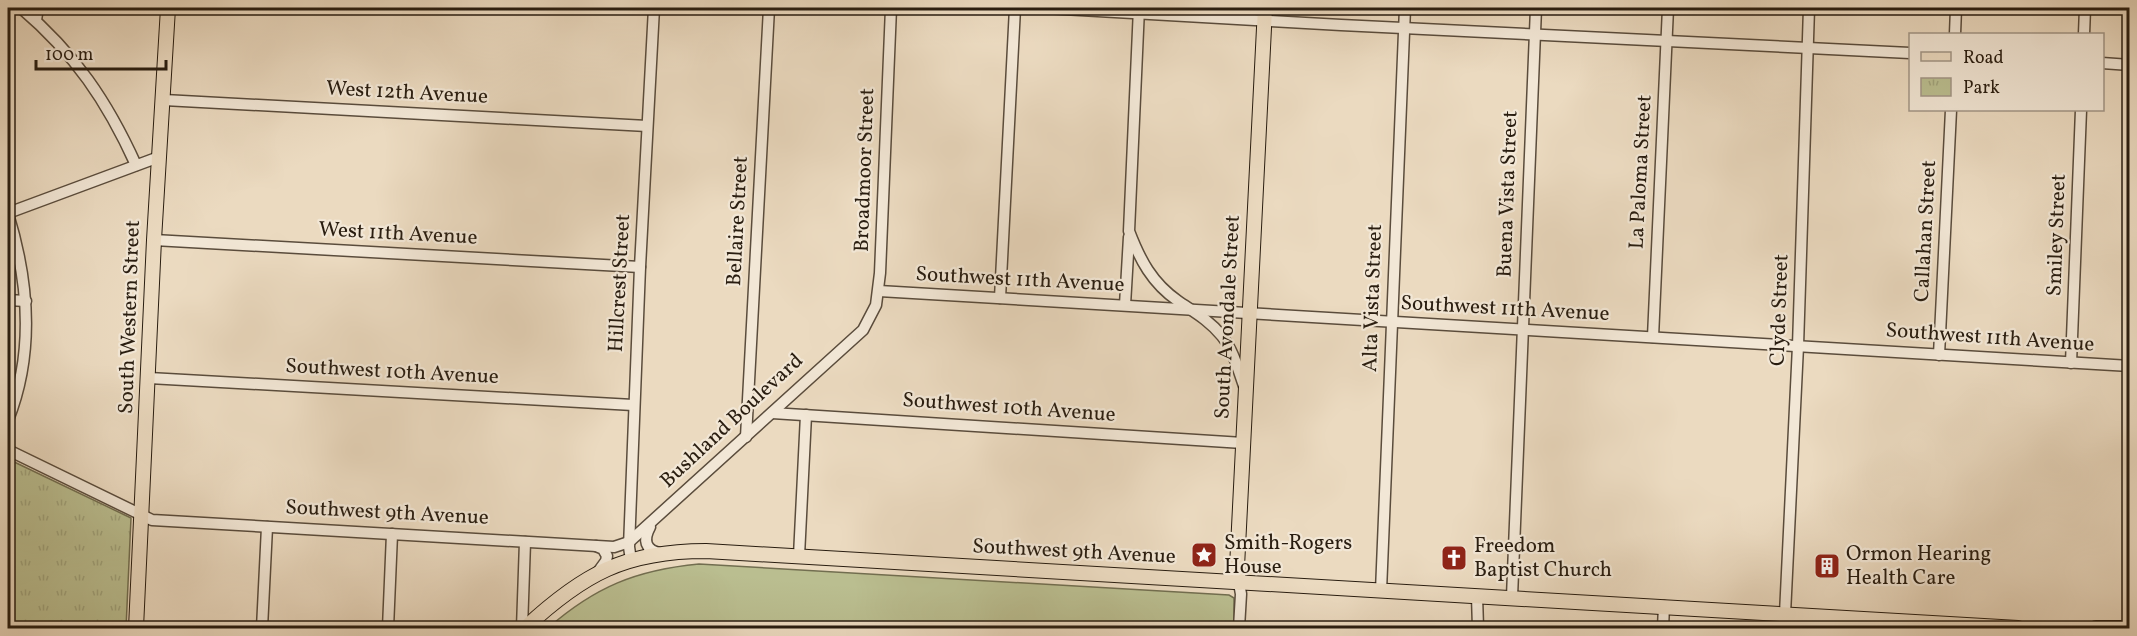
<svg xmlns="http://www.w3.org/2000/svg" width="2137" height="636" viewBox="0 0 2137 636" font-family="Vollkorn,serif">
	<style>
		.grass { fill: #babe90; stroke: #726e50; stroke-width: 1.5 }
		.park { fill: url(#park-tufts); stroke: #726e50; stroke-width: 1.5 }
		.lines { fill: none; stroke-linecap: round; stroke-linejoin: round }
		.minor-casing { stroke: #5a4c3c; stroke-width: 13 }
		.major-casing { stroke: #291d10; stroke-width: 16 }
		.minor { stroke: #f2e7d6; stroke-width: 10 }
		.major { stroke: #ebdac0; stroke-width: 14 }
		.labels { text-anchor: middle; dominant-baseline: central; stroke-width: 4.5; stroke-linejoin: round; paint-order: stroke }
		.street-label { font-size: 21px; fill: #291d10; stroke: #f2e7d6 }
		.poi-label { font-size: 21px; fill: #291d10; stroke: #f2e7d6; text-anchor: start }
	</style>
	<defs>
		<pattern id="park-tufts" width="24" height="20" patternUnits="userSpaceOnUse" patternTransform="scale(1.5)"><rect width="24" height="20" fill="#babe90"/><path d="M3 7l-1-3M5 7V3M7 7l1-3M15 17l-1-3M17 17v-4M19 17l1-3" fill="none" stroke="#a0a37b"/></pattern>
	</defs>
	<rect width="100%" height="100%" fill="#ebdac0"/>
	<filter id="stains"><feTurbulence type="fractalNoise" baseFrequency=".00333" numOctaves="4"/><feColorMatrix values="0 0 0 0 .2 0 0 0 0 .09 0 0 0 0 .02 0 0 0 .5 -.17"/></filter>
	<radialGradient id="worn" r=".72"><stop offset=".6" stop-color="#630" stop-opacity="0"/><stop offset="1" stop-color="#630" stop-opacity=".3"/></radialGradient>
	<path class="grass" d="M699,564L1229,595L1234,598V628H548C595,587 636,570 699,564Z"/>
	<polygon class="park" points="8,459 131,518 126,628 8,628"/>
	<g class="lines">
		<g class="minor-casing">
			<g id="minor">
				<path d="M21,8C75,54 107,101 136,165"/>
				<polyline points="1045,8 1341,25 1910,53"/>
				<path d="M1139,8L1129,231C1140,260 1152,283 1178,301C1194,312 1209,320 1222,336C1233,350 1238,369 1244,386"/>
				<polyline points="36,20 38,8"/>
				<polyline points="1955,34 1956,8"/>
				<polyline points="2084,34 2085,8"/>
				<polyline points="2102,63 2130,65"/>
				<polyline points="164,100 647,126"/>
				<polyline points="8,213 159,157"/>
				<path d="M8,214C29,282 35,352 8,420"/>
				<polyline points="154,240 640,267"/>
				<polyline points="879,291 2130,366"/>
				<polyline points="1000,298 1015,8"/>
				<polyline points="8,300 26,301"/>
				<polyline points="1125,305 1129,237"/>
				<polyline points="1653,337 1668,8"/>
				<polyline points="1939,355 1951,110"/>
				<polyline points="2071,363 2081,110"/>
				<polyline points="149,378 633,405"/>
				<polyline points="772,413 1243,443"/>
				<polyline points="746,437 769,8"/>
				<polyline points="8,450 152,520 614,547 629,542 863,330 876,305 880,273 891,8"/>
				<path d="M650,527C643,540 645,550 660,553"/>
				<polyline points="596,546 603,549 607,556 606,561 598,572"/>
				<polyline points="799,556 806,415"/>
				<polyline points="631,560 629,547 640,267 654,8"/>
				<polyline points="1239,583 1241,594 1239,628"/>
				<polyline points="1381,591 1405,8"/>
				<polyline points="1477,596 1478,628"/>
				<polyline points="1512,597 1536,8"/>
				<polyline points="1785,614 1798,346 1809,8"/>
				<polyline points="262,628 267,527"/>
				<polyline points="388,628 392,534"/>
				<polyline points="522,628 525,542"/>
				<polyline points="1663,628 1664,606"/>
			</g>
		</g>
		<g class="major-casing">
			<g id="major">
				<polyline points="1239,583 1237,567 1265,8"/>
				<polyline points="136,628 154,240 168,8"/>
				<path d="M525,628C583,574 625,551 706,551L2018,628"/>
				<polyline points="2096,628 2125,628"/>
			</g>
		</g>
		<use href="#minor" class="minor"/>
		<use href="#major" class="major"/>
	</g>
	<defs>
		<g id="sight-square" transform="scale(1.35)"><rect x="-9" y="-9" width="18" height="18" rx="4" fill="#8f2418" stroke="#f2e7d6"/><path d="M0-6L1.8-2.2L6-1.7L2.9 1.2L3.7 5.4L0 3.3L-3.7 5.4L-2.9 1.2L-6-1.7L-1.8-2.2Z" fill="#fff"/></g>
		<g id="church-square" transform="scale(1.35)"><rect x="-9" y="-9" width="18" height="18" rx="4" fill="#8f2418" stroke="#f2e7d6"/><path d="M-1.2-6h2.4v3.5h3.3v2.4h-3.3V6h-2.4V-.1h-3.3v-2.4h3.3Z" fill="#fff"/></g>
		<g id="building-square" transform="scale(1.35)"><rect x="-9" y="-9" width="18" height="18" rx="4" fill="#8f2418" stroke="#f2e7d6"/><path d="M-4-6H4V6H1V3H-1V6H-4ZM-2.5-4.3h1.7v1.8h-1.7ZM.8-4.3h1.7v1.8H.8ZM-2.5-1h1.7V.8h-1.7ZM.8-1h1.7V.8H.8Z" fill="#fff"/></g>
	</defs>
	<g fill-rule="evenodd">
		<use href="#sight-square" x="1204" y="555"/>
		<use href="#church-square" x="1454" y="558"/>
		<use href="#building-square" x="1827" y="566"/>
	</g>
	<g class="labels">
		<g class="street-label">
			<text transform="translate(407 93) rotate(3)">West 12th Avenue</text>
			<text transform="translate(865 170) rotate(-88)">Broadmoor Street</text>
			<text transform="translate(1641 172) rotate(-87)">La Paloma Street</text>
			<text transform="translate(1508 194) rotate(-88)">Buena Vista Street</text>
			<text transform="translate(738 221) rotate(-87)">Bellaire Street</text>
			<text transform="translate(1926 231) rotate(-87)">Callahan Street</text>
			<text transform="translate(398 234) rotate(3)">West 11th Avenue</text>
			<text transform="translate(2057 235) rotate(-88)">Smiley Street</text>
			<text transform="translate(1020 280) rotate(3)">Southwest 11th Avenue</text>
			<text transform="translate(620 283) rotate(-87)">Hillcrest Street</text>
			<text transform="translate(1373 298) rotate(-88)">Alta Vista Street</text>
			<text transform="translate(1505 309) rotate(3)">Southwest 11th Avenue</text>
			<text transform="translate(1780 310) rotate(-88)">Clyde Street</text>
			<text transform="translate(130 317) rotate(-88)">South Western Street</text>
			<text transform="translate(1228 317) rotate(-87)">South Avondale Street</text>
			<text transform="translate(1990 338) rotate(4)">Southwest 11th Avenue</text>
			<text transform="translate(392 372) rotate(3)">Southwest 10th Avenue</text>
			<text transform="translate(1009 408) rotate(4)">Southwest 10th Avenue</text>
			<text transform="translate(732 421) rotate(-43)">Bushland Boulevard</text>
			<text transform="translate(387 513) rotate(3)">Southwest 9th Avenue</text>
			<text transform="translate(1074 552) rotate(3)">Southwest 9th Avenue</text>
		</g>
		<g class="poi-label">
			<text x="1224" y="543">Smith-Rogers<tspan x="1224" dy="24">House</tspan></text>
			<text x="1474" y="546">Freedom<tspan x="1474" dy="24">Baptist Church</tspan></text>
			<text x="1846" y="554">Ormon Hearing<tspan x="1846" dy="24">Health Care</tspan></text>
		</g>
	</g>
	<rect width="2137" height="636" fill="none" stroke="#ebdac0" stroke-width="30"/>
	<rect x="9" y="9" width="2119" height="618" fill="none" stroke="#291d10" stroke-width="3"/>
	<rect x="15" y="15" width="2107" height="606" fill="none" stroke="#291d10" stroke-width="1.5"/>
	<rect x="1909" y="33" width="195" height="78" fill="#f2e7d6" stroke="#a29687" stroke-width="1.5"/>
	<rect x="1921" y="52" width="30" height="9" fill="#ebdac0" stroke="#a29687" stroke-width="1.5"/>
	<text x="1963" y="63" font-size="18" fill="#291d10">Road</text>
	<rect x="1921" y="78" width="30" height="18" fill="url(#park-tufts)" stroke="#a29687" stroke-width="1.5"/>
	<text x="1963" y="93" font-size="18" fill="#291d10">Park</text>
	<path d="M36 60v9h130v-9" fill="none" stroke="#291d10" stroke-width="3"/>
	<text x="45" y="60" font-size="18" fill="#291d10" stroke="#f2e7d6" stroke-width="4.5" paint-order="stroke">100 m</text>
	<rect width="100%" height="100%" filter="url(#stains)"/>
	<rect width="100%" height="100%" fill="url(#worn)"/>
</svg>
